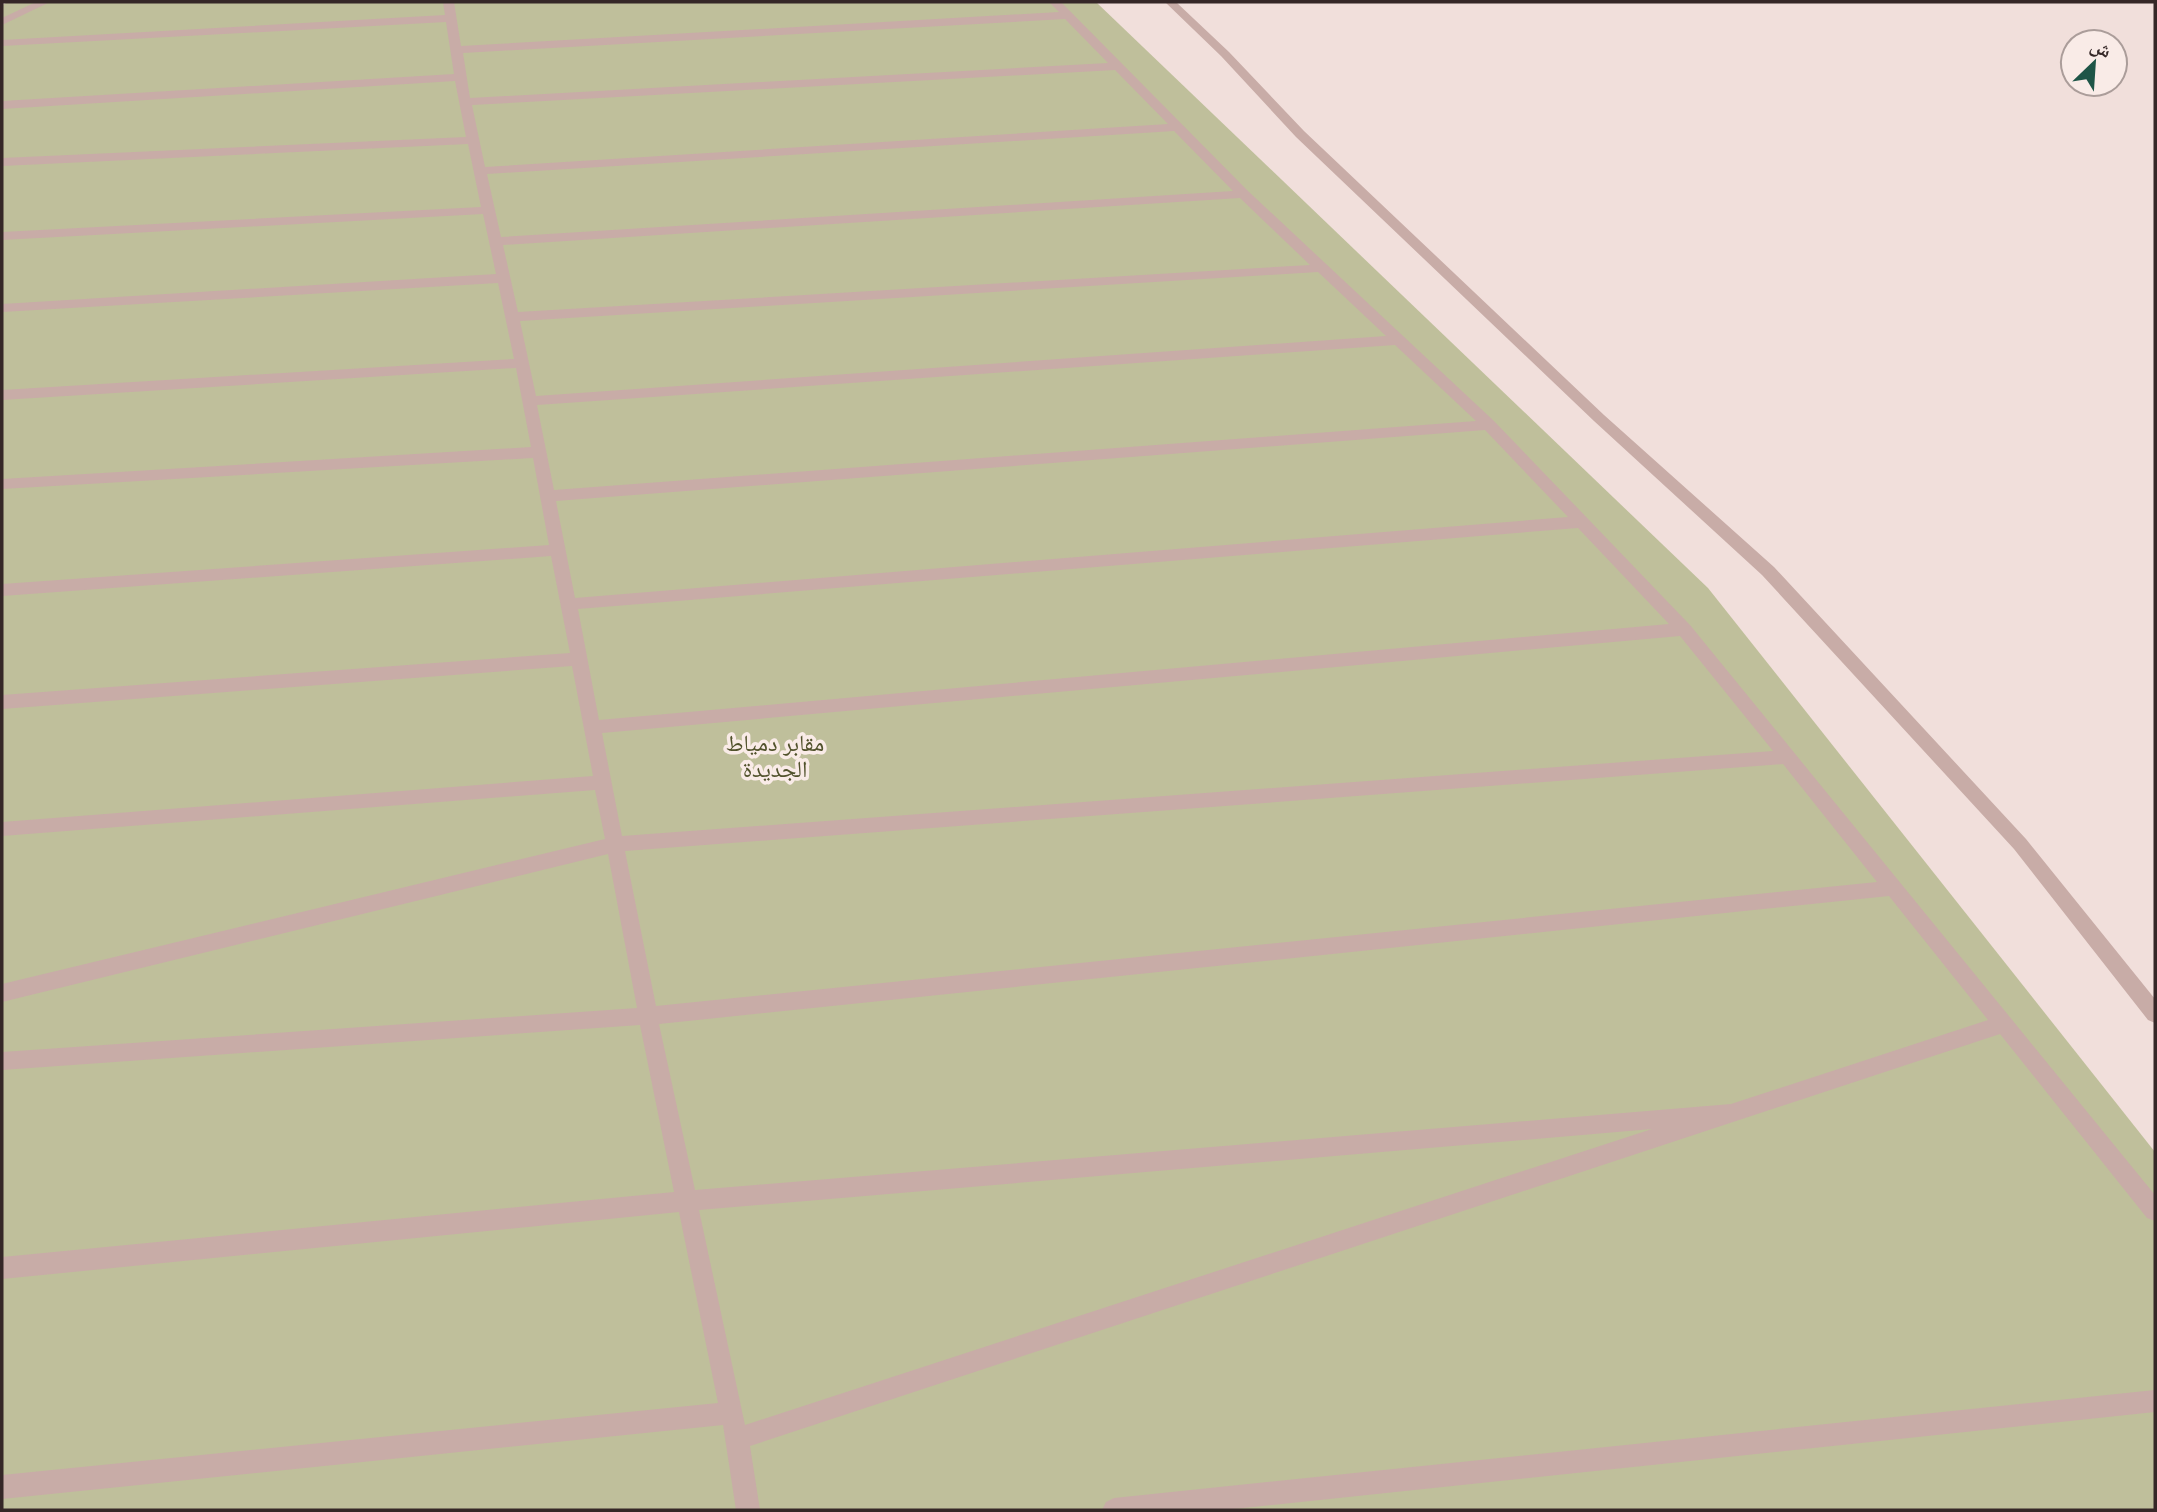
<svg xmlns="http://www.w3.org/2000/svg" width="2157" height="1512" viewBox="0 0 2157 1512" font-family="'Golos Text','Noto Naskh Arabic',sans-serif">
	<style>
		.green { fill: #bfbf9b }
		.lines { fill: none; stroke-linecap: round; stroke-linejoin: round }
		.service { fill: #c8aca7; fill-rule: evenodd }
		.minor { fill: #c8aca7; fill-rule: evenodd }
		.labels { text-anchor: middle; dominant-baseline: central; stroke-width: 7; stroke-linejoin: round; paint-order: stroke }
		.park-label { font-size: 23px; fill: #51522c; stroke: #f9ebe7 }
	</style>
	<rect width="100%" height="100%" fill="#f1dfdb"/>
	<polygon class="green" points="8,2 1096,2 1708,588 2155,1152 2155,1510 2,1510 2,5"/>
	<g class="lines">
		<g class="service">
			<polygon points="36,2 50,2 2,25 2,18"/>
			<path d="M443,2H454L461,46L1059,12L1049,2H1061L1248,191L1494,421L1690,625L2155,1195V1221L2147,1218L2000,1034L750,1446L760,1510H736L723,1425L2,1499V1475L718,1403L679,1212L2,1279V1257L674,1192L640,1025L2,1070V1052L637,1008L608,854L2,1002V984L605,839L595,790L2,836V822L593,776L572,666L2,709V695L570,653L551,556L2,596V584L549,545L533,458L2,489V479L531,447L516,368L2,400V390L514,359L498,283L2,312V304L496,274L483,214L2,240V232L481,207L468,144L2,166V158L466,137L455,81L2,109V101L454,74L446,22L2,46V40L445,15ZM1065,19L1108,63L470,98L463,53ZM1115,70L1168,124L485,167L472,105ZM1174,131L1233,191L501,237L487,174ZM1240,198L1310,265L518,312L503,245ZM1318,272L1386,336L536,396L520,321ZM1395,345L1476,421L554,490L537,405ZM1485,430L1568,517L575,598L556,501ZM1578,528L1669,624L599,720L578,609ZM1680,636L1773,751L622,836L602,733ZM1783,764L1877,882L656,1006L625,851ZM1889,896L1988,1020L1731,1104L695,1190L659,1024ZM1652,1129L745,1425L699,1210Z"/>
			<polygon points="2155,1390 2155,1412 1224,1510 1102,1510 1106,1502 1114,1498"/>
		</g>
		<polygon class="minor" points="1165,2 1176,2 1229,52 1304,131 1604,415 1774,567 2026,839 2155,999 2155,1023 2148,1020 2014,849 1762,575 1594,421 1296,137 1221,56"/>
	</g>
	<g class="labels">
		<g class="park-label">
			<text x="775" y="742">مقابر دمياط<tspan x="775" dy="26">الجديدة</tspan></text>
		</g>
	</g>
	<rect width="2157" height="1512" fill="none" stroke="#352727" stroke-width="7"/>
	<g transform="translate(2094 63) rotate(25)"><circle r="33" fill="#f9ebe7" stroke="#ab9d9a" stroke-width="2"/>
	<path d="M0-5L12 26L0 18L-12 26Z" fill="#1e5547"/>
	<text y="-10" font-size="19" font-weight="bold" text-anchor="middle" fill="#352727">ش</text>
	</g>
</svg>
